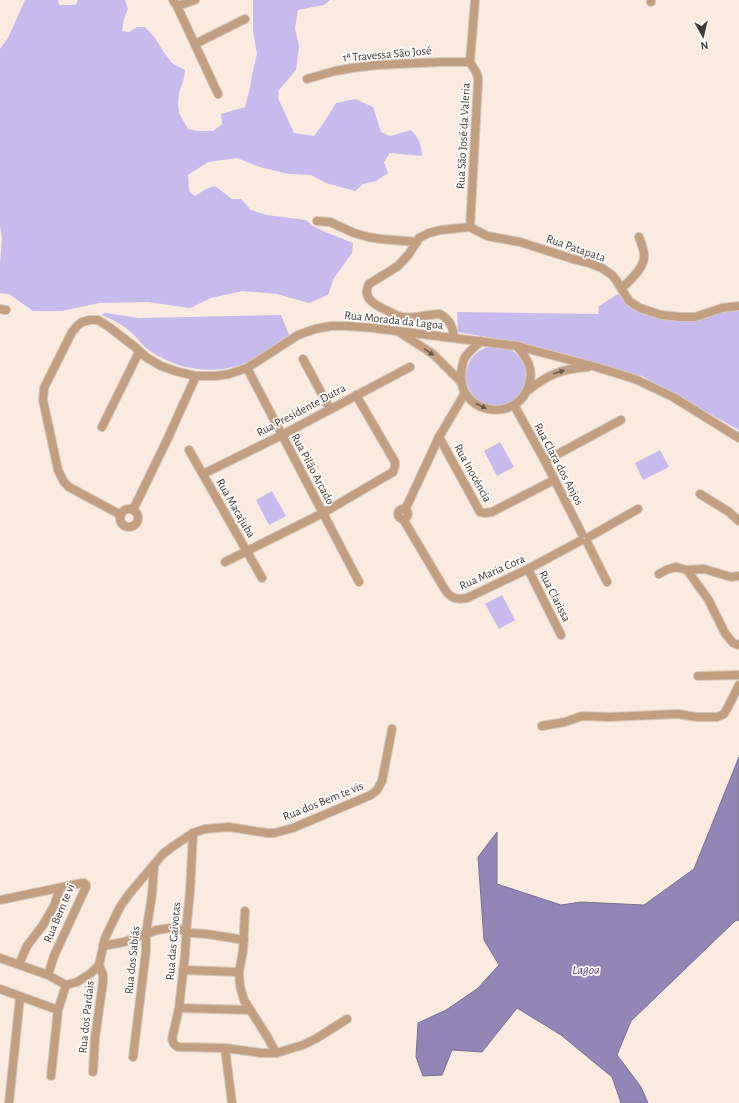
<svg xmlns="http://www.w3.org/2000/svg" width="739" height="1103" viewBox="0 0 739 1103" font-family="'Alegreya Sans',sans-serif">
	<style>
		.green { fill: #c7baec }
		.water { fill: #9286b6; stroke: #7a7090 }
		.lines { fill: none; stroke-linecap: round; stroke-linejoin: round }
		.minor-casing { stroke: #d4c8bd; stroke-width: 10 }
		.minor { stroke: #c39f81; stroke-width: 8 }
		.oneway { fill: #68594d }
		.labels { text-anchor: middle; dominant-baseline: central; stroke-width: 3.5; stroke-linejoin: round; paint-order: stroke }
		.street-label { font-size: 12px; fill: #413b37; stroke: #fdfaf8 }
		.water-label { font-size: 13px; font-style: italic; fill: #544180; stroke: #fdfaf8 }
	</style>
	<rect width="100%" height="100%" fill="#f9ebdf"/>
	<g class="green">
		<path d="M25,0H58L59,5H76L78,0H125L128,9L124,19L122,31L129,32L137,27H145L155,38L163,51L172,63L185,70L184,78L179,93L178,103L179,113L188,129L197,131H213L222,124L221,114L245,107L250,88L252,75L257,54L253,31V0H330L324,5L298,10L295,28L299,46L296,70L279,90L278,98L294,133L314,136L323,124L336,103L355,99L373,107L381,132L390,136L411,130C419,139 421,143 422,156L390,153L384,162L388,173L376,181L363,184L355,191L326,183L311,175L289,174L260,167L237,158L208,162L188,175L189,191L195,196L206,189L215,186L232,199H241L251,210L267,215L306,220L313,226L323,231L353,243L352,253L334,278L328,295L309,303L277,294L242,291L211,298L190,308L148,302L99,303L62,311H33L9,294L0,293V264L2,238L0,226V49L8,38Z"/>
		<polygon points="618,294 636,310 663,318 722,310 739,309 739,430 642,376 505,340 458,332 457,312 598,314 599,306"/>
		<path d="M105,313L139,318L281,315L289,335C277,344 264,354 250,361C219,376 179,371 150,351C143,346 139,340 133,334C123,325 113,319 101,315Z"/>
		<circle cx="496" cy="376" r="30"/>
		<polygon points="500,442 514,467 497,476 484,451"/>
		<polygon points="660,450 669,467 643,480 635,463"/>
		<polygon points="272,491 286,516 269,525 256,500"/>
		<polygon points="502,595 515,620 499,629 485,604"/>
	</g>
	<polygon class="water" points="739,757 739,920 735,921 631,1021 617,1055 641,1087 648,1103 621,1103 612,1077 561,1035 517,1008 482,1052 452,1050 442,1075 423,1076 416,1057 418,1023 446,1010 477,989 499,965 484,940 478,857 497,832 497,884 561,905 581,902 644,905 694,869"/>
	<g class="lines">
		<g class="minor-casing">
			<g id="minor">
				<polyline points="173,0 177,6 218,94"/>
				<polyline points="651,0 651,2"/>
				<polyline points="177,6 195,0"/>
				<polyline points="195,44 245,19"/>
				<polyline points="307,79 335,71 352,68 377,65 441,62 470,62"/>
				<polyline points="317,221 330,222 354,233 368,237 381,239 417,242"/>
				<polyline points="470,227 478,83 478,77 476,72 470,62 475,0"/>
				<path d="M622,288C631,279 646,267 644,253C643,248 641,242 639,237"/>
				<polyline points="0,309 6,310"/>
				<polyline points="399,332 433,354 461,382"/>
				<path d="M454,338C453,327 450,320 440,314C428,314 415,319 402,317C397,316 392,313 388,311C377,306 361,299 369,284L398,266L409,254L419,238L429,233L441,230L470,227L487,236L520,242L573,259L589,263L602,268L612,275L616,280L629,301L640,308L661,315L681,317H695L722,308L739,306"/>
				<path d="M481,341C475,347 468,352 464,359C462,365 461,371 461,377C462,416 518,422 529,385C534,369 527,358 517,346"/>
				<polyline points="303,359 330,409"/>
				<polyline points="247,368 359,582"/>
				<path d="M527,391C549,374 561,369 588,367"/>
				<polyline points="514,405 545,461 582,534"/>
				<polyline points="102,427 139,352"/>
				<polyline points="439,437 480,512 485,513 492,512 554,480"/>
				<polyline points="189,450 262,578"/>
				<polyline points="545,461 621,420"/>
				<polyline points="203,474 282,435 410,367"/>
				<polyline points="700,494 729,512 739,521"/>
				<circle cx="129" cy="518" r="9"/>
				<circle cx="403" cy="514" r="5"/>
				<polyline points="133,510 167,440 196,376"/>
				<polyline points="405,510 439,437 465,393"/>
				<polyline points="121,515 69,487 64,482 58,470 43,400 44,388 72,332 77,326 82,322 90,320 98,320 109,327 135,347 146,357 161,366 175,371 196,376 216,376 229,374 247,368 298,335 315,329 331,326 347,326 373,328 517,346 596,367 635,379 673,397 739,438"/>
				<path d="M403,519L444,588C450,598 455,600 467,598L528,569L580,541"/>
				<polyline points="589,537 638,509"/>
				<polyline points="587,542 607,582"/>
				<polyline points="225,562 323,513 393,472 395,466 395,462 356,395"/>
				<polyline points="528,569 561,635"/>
				<polyline points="687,570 708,599 725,633 733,643 739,645"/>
				<polyline points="659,574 666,570 676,567 687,570 704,569 731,577 739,576"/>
				<polyline points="698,676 739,675"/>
				<polyline points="542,726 565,722 582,716 609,717 678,714 697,717 717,717 724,714 728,707 739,685"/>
				<polyline points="193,833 190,892 187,921 185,955 179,1008 172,1039 174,1044 178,1047 225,1048 261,1053 276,1053 303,1045 317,1038 347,1019"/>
				<polyline points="0,900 82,883 84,883 86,885 86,887 54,956 48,975"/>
				<polyline points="245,911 243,951 239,972 240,986 244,1000 268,1038 276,1053"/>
				<polyline points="103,946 124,942 157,930 170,928 177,928 190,933 207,934 244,940"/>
				<polyline points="0,958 48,975 66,985 77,982 91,973 99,965 105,938 118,911 122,904 130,893 163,854 172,847 193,833 205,829 229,827 267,833 274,833 293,828 371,795 377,790 382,781 392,729"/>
				<polyline points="19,964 27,946 43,925 54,906 60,888"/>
				<polyline points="183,970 239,972"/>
				<polyline points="0,989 58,1010"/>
				<polyline points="179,1008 250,1010"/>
				<polyline points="225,1048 232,1103"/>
				<polyline points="133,1057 146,951 146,933 152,895 154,866"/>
				<polyline points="93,1072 95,1038 103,982 103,975 99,965"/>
				<polyline points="51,1076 58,1010 66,985"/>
				<polyline points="9,1103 20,997"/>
			</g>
		</g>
		<use href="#minor" class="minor"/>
	</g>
	<defs><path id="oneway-solid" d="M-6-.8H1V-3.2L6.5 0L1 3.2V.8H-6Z"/></defs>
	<g class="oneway">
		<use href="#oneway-solid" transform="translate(429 352) rotate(35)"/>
		<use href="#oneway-solid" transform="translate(559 372) rotate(-17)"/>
		<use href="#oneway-solid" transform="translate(481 406) rotate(26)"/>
	</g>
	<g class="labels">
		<g class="street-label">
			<text transform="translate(387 54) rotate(-5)">1ª Travessa São José</text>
			<text transform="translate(463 136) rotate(-87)">Rua São José da Valeria</text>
			<text transform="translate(576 248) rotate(19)">Rua Patapata</text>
			<text transform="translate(394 320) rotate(6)">Rua Morada da Lagoa</text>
			<text transform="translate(301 410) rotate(-28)">Rua Presidente Dutra</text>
			<text transform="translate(559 464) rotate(62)">Rua Clara dos Anjos</text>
			<text transform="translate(313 469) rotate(62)">Rua Pilão Arcado</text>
			<text transform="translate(473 473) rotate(61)">Rua Inocéncia</text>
			<text transform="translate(236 508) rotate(60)">Rua Macajuba</text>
			<text transform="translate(492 572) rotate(-24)">Rua Maria Cora</text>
			<text transform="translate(555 596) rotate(63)">Rua Clarissa</text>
			<text transform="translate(323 801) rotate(-22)">Rua dos Bem te vis</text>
			<text transform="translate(59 913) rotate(-67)">Rua Bem te vi</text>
			<text transform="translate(173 941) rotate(-85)">Rua das Gaivotas</text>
			<text transform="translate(132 960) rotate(-84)">Rua dos Sabiás</text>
			<text transform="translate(86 1017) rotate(-84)">Rua dos Pardais</text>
		</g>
		<g class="water-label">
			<text x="586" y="970">Lagoa</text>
		</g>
	</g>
	<g transform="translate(703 36) rotate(172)" stroke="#fdfaf8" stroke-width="3" paint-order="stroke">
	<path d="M0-3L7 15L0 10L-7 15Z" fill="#413b37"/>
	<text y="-6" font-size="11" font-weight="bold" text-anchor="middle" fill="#413b37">N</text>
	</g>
</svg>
